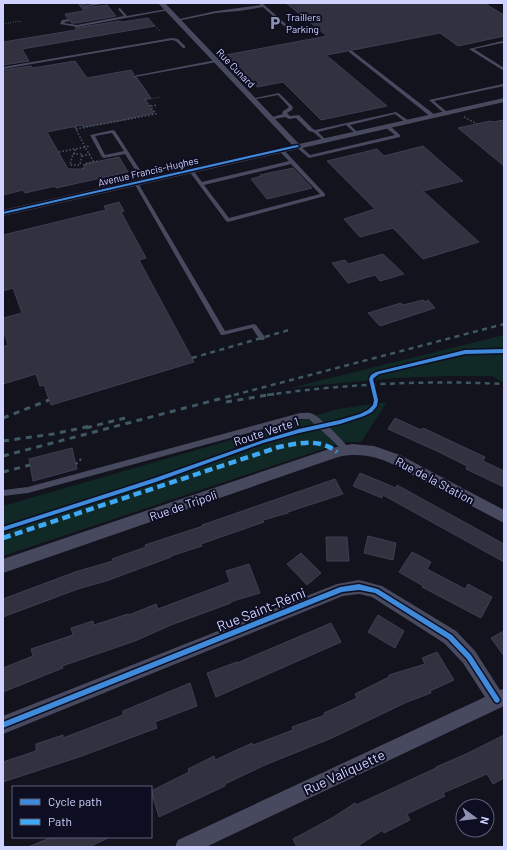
<svg xmlns="http://www.w3.org/2000/svg" width="507" height="850" viewBox="0 0 507 850" font-family="Barlow,sans-serif">
	<style>
		.green { fill: #112926 }
		.building { fill: #313140; stroke: #3d3e52 }
		.lines { fill: none; stroke-linecap: round; stroke-linejoin: round }
		.path-far2 { stroke: #475963; stroke-width: 1; stroke-dasharray: 1 1.5; stroke-linecap: butt }
		.path-far1 { stroke: #475963; stroke-width: 1.5; stroke-dasharray: 1.5 2; stroke-linecap: butt }
		.path { stroke: #475963; stroke-width: 2; stroke-dasharray: 2 3; stroke-linecap: butt }
		.service { fill: #474a5f; fill-rule: evenodd }
		.minor { fill: #474a5f; fill-rule: evenodd }
		.rail-far1 { stroke: #3e5964; stroke-width: 2.5; stroke-dasharray: 5 4.5; stroke-linecap: butt }
		.rail { stroke: #3e5964; stroke-width: 3; stroke-dasharray: 6 5.5; stroke-linecap: butt }
		.quiet { stroke: #3fa9f5; stroke-width: 4.5; stroke-dasharray: 8 4.5; stroke-linecap: butt }
		.cycleway-casing { stroke: #0e0e23; stroke-width: 3 }
		.cycleway { fill: #408adc; fill-rule: evenodd }
		.labels { text-anchor: middle; dominant-baseline: central; stroke-width: 4; stroke-linejoin: round; paint-order: stroke }
		.far-poi-label { font-size: 10px; fill: #d0d3ff; stroke: #0e0e23; text-anchor: start }
		.far-street-label { font-size: 10px; fill: #d0d3ff; stroke: #0e0e23 }
		.street-label { font-size: 12px; fill: #d0d3ff; stroke: #0e0e23 }
		.near-street-label { font-size: 14px; fill: #d0d3ff; stroke: #0e0e23 }
	</style>
	<rect width="100%" height="100%" fill="#13131e"/>
	<g class="green">
		<polygon points="504,335 504,383 492,376 448,376 395,378 290,388"/>
		<polygon points="387,402 361,442 344,442 3,556 3,506 338,409"/>
	</g>
	<g class="building">
		<polygon points="78,3 90,3 82,5 85,8 107,5 116,16 77,23 71,23 70,18 67,18 65,14 84,11"/>
		<polygon points="286,3 484,3 504,15 504,36 458,46 440,33 353,50 349,48 348,51 326,55 387,106 321,120 283,82 257,87 226,55 327,36"/>
		<polygon points="148,18 155,26 22,49 29,61 3,65 3,42 76,30 75,28 120,21 122,22"/>
		<polygon points="75,61 87,78 131,70 134,74 132,76 137,78 151,98 144,99 154,113 118,121 83,127 82,125 47,132 68,169 84,169 85,164 119,157 128,172 56,188 55,186 25,193 23,190 3,195 3,70 31,66 33,68"/>
		<polygon points="504,120 504,166 458,128 490,121 493,122"/>
		<polygon points="423,146 463,181 423,191 479,242 423,259 393,228 360,237 344,219 375,209 327,161 377,149 384,156"/>
		<polygon points="293,168 312,188 267,199 251,179 261,176 260,175"/>
		<polygon points="119,202 124,211 121,212 146,258 139,260 194,362 51,405 44,385 40,386 36,374 3,384 3,347 8,345 3,329 3,318 22,313 13,288 3,291 3,235 106,210 104,206"/>
		<polygon points="383,254 404,274 380,281 375,275 348,283 332,263 345,260 348,264"/>
		<polygon points="423,300 425,302 428,300 435,308 380,326 368,313 401,303 403,305"/>
		<polygon points="395,418 421,430 423,428 485,457 483,461 504,471 504,487 466,469 467,466 441,453 388,429"/>
		<polygon points="72,448 77,469 33,481 29,459"/>
		<polygon points="360,473 396,488 397,485 504,544 504,562 383,495 382,498 353,486"/>
		<polygon points="335,479 343,494 288,512 288,513 263,520 264,522 201,544 202,546 171,556 171,557 109,580 78,589 3,617 3,599 75,572 113,561 112,559 146,547 145,545 203,526 202,525"/>
		<polygon points="368,536 396,543 393,560 364,553"/>
		<polygon points="326,537 347,537 349,561 327,561"/>
		<polygon points="412,552 431,562 427,569 465,589 468,584 492,597 481,618 422,587 423,586 399,572"/>
		<polygon points="301,553 321,573 307,585 287,564"/>
		<polygon points="249,564 260,593 230,602 231,603 171,625 135,641 62,666 63,668 3,692 3,668 33,656 31,649 73,635 71,628 93,621 94,625 128,614 129,615 156,604 158,609 230,582 226,571"/>
		<polygon points="378,615 404,631 395,648 368,632"/>
		<polygon points="331,623 341,642 216,697 207,673 237,662 237,663"/>
		<polygon points="504,631 504,656 491,638"/>
		<polygon points="437,652 454,680 430,691 431,693 407,702 332,738 265,765 225,784 225,786 159,817 151,791 189,772 188,769 214,756 215,760 252,743 253,745 293,730 292,727 325,715 324,713 357,698 355,694 389,677 389,675 425,664 422,658"/>
		<polygon points="190,683 197,706 155,722 157,728 79,757 3,782 3,762 36,751 36,744 63,735 63,738 123,715 123,711"/>
		<polygon points="504,735 504,778 493,784 487,774 443,793 445,796 407,814 410,820 384,833 383,830 356,847 297,847 293,839 332,818 355,803 356,805 436,768 436,767 466,754"/>
		<polygon points="52,837 110,837 89,847 28,847"/>
	</g>
	<g class="lines">
		<g class="path-far2">
			<polyline points="3,24 20,21 21,23"/>
			<polyline points="154,25 160,31"/>
			<polyline points="145,99 149,104"/>
			<polyline points="146,100 160,97"/>
		</g>
		<g class="path-far1">
			<polyline points="151,106 157,105"/>
			<polyline points="464,117 477,124"/>
			<polyline points="75,127 85,147 90,146"/>
			<polyline points="76,129 156,114 148,103"/>
			<polyline points="59,152 85,147 94,162"/>
			<polygon points="73,154 82,154 80,165 70,165"/>
			<polyline points="74,154 76,148"/>
			<polyline points="82,156 90,154"/>
			<polyline points="83,169 84,164 97,161"/>
		</g>
		<polyline class="path" points="76,464 81,459"/>
		<g class="service">
			<polygon points="98,3 107,3 85,7 83,6"/>
			<polygon points="258,3 262,3 296,33 296,35 294,35 263,7 239,11 216,13 177,21 175,20 216,11 261,5"/>
			<polygon points="120,8 127,16 167,9 169,10 77,27 60,24 62,20 69,19 70,21 65,22 64,23 77,25 124,16 118,9"/>
			<polygon points="172,38 178,39 185,46 185,48 183,48 176,41 172,40 3,69 3,67"/>
			<polygon points="502,41 504,42 504,44 502,43 474,49 504,68 504,71 469,49"/>
			<polygon points="349,50 351,50 435,115 435,117 431,117 349,52"/>
			<polygon points="216,60 218,61 217,62 135,77 133,76"/>
			<polygon points="503,84 504,86 434,101 447,112 447,113 445,114 429,100"/>
			<polygon points="279,93 293,107 292,110 287,113 290,116 299,115 313,129 315,130 396,112 409,121 405,122 395,114 350,125 358,133 356,134 346,125 318,132 326,140 324,141 313,132 309,131 296,118 289,119 285,117 269,120 269,118 283,114 282,112 289,107 278,95 252,100 250,99"/>
			<polygon points="385,125 389,125 400,135 400,137 309,158 295,146 299,145 310,155 395,135 385,127"/>
			<path d="M113,130L115,131L147,181V182H143L125,154L104,158L102,157L90,135ZM112,133L124,151L105,155L95,136Z"/>
			<path d="M279,149H283L325,194V196L228,222L226,221L189,171L193,170L202,182L289,161L279,151ZM291,164L320,194L229,218L204,185Z"/>
			<polygon points="134,182 138,183 225,331 254,324 256,325 264,336 265,338 264,340 260,340 252,328 223,335 221,335 134,183"/>
			<path d="M300,413C304,413 309,412 313,414C321,418 345,442 350,450L349,452H343L334,442L309,419H300L28,493L3,496V490L28,487Z"/>
		</g>
		<g class="minor">
			<polygon points="158,3 165,3 299,144 504,98 504,102 3,216 3,210 292,145"/>
			<path d="M352,444L374,446L400,455L504,510V523L390,463C373,455 356,453 338,457L3,573V559L332,448Z"/>
			<polygon points="359,580 382,586 456,631 475,651 500,690 504,689 504,706 206,847 175,847 178,840 485,697 463,663 444,643 372,597 359,594 343,596 3,734 3,716 337,584"/>
		</g>
		<g class="rail-far1">
			<polyline points="192,358 289,330"/>
			<polyline points="234,395 504,324"/>
			<path d="M267,395C346,384 424,380 504,384"/>
		</g>
		<g class="rail">
			<polyline points="226,402 274,394"/>
			<polyline points="3,418 49,400"/>
			<polyline points="86,428 125,418"/>
			<polyline points="3,441 53,434 91,426"/>
			<polyline points="3,456 238,394"/>
			<polyline points="3,472 30,465"/>
		</g>
		<path class="quiet" d="M3,538L279,447C299,443 320,438 337,452"/>
		<g class="cycleway-casing">
			<g id="cycleway">
				<polygon points="297,145 299,146 298,147 3,214 3,212"/>
				<polygon points="504,349 504,353 465,354 379,374 375,377 373,379 378,400 377,406 372,412 364,416 340,424 299,433 263,443 156,482 3,531 3,527 155,478 263,440 299,429 340,420 360,414 368,410 373,405 374,400 369,379 371,375 376,372 465,350"/>
				<polygon points="359,584 378,589 452,635 471,655 499,698 500,700 499,702 497,703 495,702 467,659 448,639 375,593 359,590 342,592 3,728 3,722 340,587"/>
			</g>
		</g>
		<use href="#cycleway" class="cycleway"/>
	</g>
	<defs>
		<g id="parking-bare" transform="scale(1.08)"><path d="M-3.5-5.5H1a3.5 3.5 0 0 1 0 7H-1V5.5H-3.5ZM-1-3.4V-.6H.8a1.4 1.4 0 0 0 0-2.8Z" fill="#8e90b0" stroke="#0e0e23" stroke-width="2.5" paint-order="stroke"/></g>
	</defs>
	<g fill-rule="evenodd">
		<use href="#parking-bare" x="275" y="23"/>
	</g>
	<g class="labels">
		<g class="far-poi-label">
			<text x="286" y="17">Traillers<tspan x="286" dy="12">Parking</tspan></text>
		</g>
		<g class="far-street-label">
			<text transform="translate(236 68) rotate(46)">Rue Cunard</text>
			<text transform="translate(148 171) rotate(-13)">Avenue Francis-Hughes</text>
		</g>
		<g class="street-label">
			<text transform="translate(266 431) rotate(-18)">Route Verte 1</text>
			<text transform="translate(435 480) rotate(28)">Rue de la Station</text>
			<text transform="translate(183 505) rotate(-19)">Rue de Tripoli</text>
		</g>
		<g class="near-street-label">
			<text transform="translate(261 609) rotate(-22)">Rue Saint-Rémi</text>
			<text transform="translate(344 772) rotate(-25)">Rue Valiquette</text>
		</g>
	</g>
	<rect width="507" height="850" fill="none" stroke="#d0d3ff" stroke-width="8"/>
	<rect x="12" y="786" width="140" height="52" fill="#0e0e23" stroke="#5c5d7b"/>
	<rect x="20" y="799" width="20" height="6" fill="#408adc" stroke="#5c5d7b"/>
	<text x="48" y="806" font-size="12" fill="#d0d3ff">Cycle path</text>
	<rect x="20" y="819" width="20" height="6" fill="#3fa9f5" stroke="#5c5d7b"/>
	<text x="48" y="826" font-size="12" fill="#d0d3ff">Path</text>
	<g transform="translate(475 818) rotate(105)"><circle r="19" fill="#0e0e23" stroke="#5c5d7b"/>
	<path d="M0-3L7 15L0 10L-7 15Z" fill="#8e90b0"/>
	<text y="-6" font-size="11" font-weight="bold" text-anchor="middle" fill="#d0d3ff">N</text>
	</g>
</svg>
